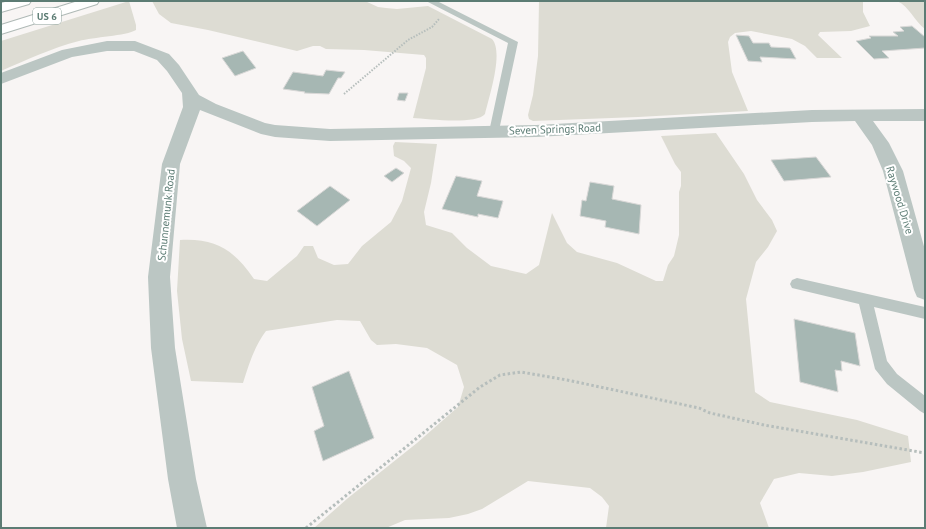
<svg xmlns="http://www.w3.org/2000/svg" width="926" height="529" viewBox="0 0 926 529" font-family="'PT Sans',sans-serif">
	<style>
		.green { fill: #dddcd3 }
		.building { fill: #a6b7b3; stroke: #d9d8d7 }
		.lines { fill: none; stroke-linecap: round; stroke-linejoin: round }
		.motorway-casing { stroke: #afb9b6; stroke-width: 2 }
		.path-far1 { stroke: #b6bebc; stroke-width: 2; stroke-dasharray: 1.5 1.5; stroke-linecap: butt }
		.path { stroke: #b6bebc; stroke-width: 3; stroke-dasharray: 2.5 2.5; stroke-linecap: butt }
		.service { fill: #bbc6c3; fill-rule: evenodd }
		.minor { fill: #bbc6c3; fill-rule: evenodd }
		.motorway { fill: #fff; fill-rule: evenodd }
		.labels { text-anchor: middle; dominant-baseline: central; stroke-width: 4; stroke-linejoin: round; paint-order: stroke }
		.shield { fill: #fff; stroke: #8da39e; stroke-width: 1 }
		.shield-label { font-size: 10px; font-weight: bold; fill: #5c7c74 }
		.street-label { font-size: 11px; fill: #5c7c74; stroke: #fff }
	</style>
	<rect width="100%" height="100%" fill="#f8f5f4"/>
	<g class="green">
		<path d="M129,1L136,25V30C126,36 93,37 79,41C52,48 26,60 1,71V41Z"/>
		<path d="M152,1H365L378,7L386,8L397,9L428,6L492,39C504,52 489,97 485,114C476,125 428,119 413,118L426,68V58L424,55L364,50L326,49L320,46H313L297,51L208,30L171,23L159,14Z"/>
		<polygon points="539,1 863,1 863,12 870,26 851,31 820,32 818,35 842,58 817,58 805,46 792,39 751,31 735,33 730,37 728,42 732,72 748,111 638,117 533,121 529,119 528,115 533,95 538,56"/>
		<path d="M897,1H925V29C914,21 910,7 897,1Z"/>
		<path d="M716,133L744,174L757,200L772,220L777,231L768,247L756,262L746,299L755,392L770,402L857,420L908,436L911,462L863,472L832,476L799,473L774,479L760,503L769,528H606L609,506L602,497L590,488L528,481L482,509L468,514L449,518L405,520L386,528H314L348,498L417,443L458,407L464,387L457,365L427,348L396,344L377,345L371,340L360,321L337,320L266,331C254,347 249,364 243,383L191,381L182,339L177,291L180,240C216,238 234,250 254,279L267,281L297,256L304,246H313L318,258L334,265L348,264L362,246L391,222L402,201L411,168L404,161L394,156L393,146L395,142L437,144L431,183L424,212L426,225L452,233L467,248L491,266L526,274L539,265L552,213L567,243L577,252L617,263L656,281H663L668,265L674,256L679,235V192L681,186V172L675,164L661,136Z"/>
	</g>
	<g class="building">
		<polygon points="912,26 925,37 925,48 882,51 889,58 874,59 856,41 871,38 869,36 898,36 893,32 904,31 900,27"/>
		<polygon points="736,35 749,36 753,43 769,43 771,47 790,48 796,59 760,57 762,62 748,61"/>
		<polygon points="243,51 256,68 235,76 222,58"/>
		<polygon points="326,70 345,72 341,78 338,78 329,94 304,93 305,92 283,89 293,72 323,76"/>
		<polygon points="399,93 408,93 405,101 397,100"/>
		<polygon points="816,157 831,177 784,181 771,160"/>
		<polygon points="396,168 404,173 392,182 384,176"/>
		<polygon points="456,176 482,181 477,196 503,201 498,218 478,214 478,217 442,209"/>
		<polygon points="590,182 614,186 612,199 641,205 639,234 605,227 606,221 580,216 582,200 586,201"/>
		<polygon points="330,186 350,200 317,226 297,211"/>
		<polygon points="794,319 855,333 860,366 841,361 842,371 835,370 838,392 800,382"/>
		<polygon points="349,371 374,438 323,461 314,431 324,426 312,387"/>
	</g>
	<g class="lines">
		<g class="motorway-casing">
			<g id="motorway">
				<polygon points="9,1 31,1 29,4 1,12 1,3"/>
				<polygon points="78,1 99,1 97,4 1,34 1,25"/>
			</g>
		</g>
		<polyline class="path-far1" points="344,94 408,40 432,27 439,19"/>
		<polyline class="path" points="306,528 480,387 500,375 521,372 567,380 699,408 710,413 764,425 925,453"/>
		<g class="service">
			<polygon points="426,1 437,1 518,42 498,135 490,135 489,132 508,43"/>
			<polygon points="797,278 925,307 925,319 874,307 887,361 897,374 925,396 925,414 920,411 887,384 875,369 859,304 792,288 790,284 792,280"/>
		</g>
		<polygon class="minor" points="107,41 135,41 169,54 179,65 199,95 216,104 265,123 275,125 330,129 536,125 812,110 925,109 925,121 873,121 889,143 903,171 925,250 925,300 917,297 914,290 883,171 872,145 855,121 812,122 536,137 330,141 275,137 261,134 200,110 180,164 170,277 175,348 196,479 207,528 177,528 168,479 151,348 148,277 162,164 183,107 182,93 167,71 157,60 134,51 107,51 72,57 1,84 1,73 62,50"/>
		<use href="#motorway" class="motorway"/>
	</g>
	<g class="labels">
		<rect class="shield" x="33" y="8" width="28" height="16" rx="3"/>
		<g class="shield-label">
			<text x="47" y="16">US 6</text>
		</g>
		<g class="street-label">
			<text transform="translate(555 129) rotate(-2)">Seven Springs Road</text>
			<text transform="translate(900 200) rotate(73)">Raywood Drive</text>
			<text transform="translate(166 215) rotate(-84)">Schunnemunk Road</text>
		</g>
	</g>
	<rect width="926" height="529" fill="none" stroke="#5c7c74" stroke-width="4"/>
</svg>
